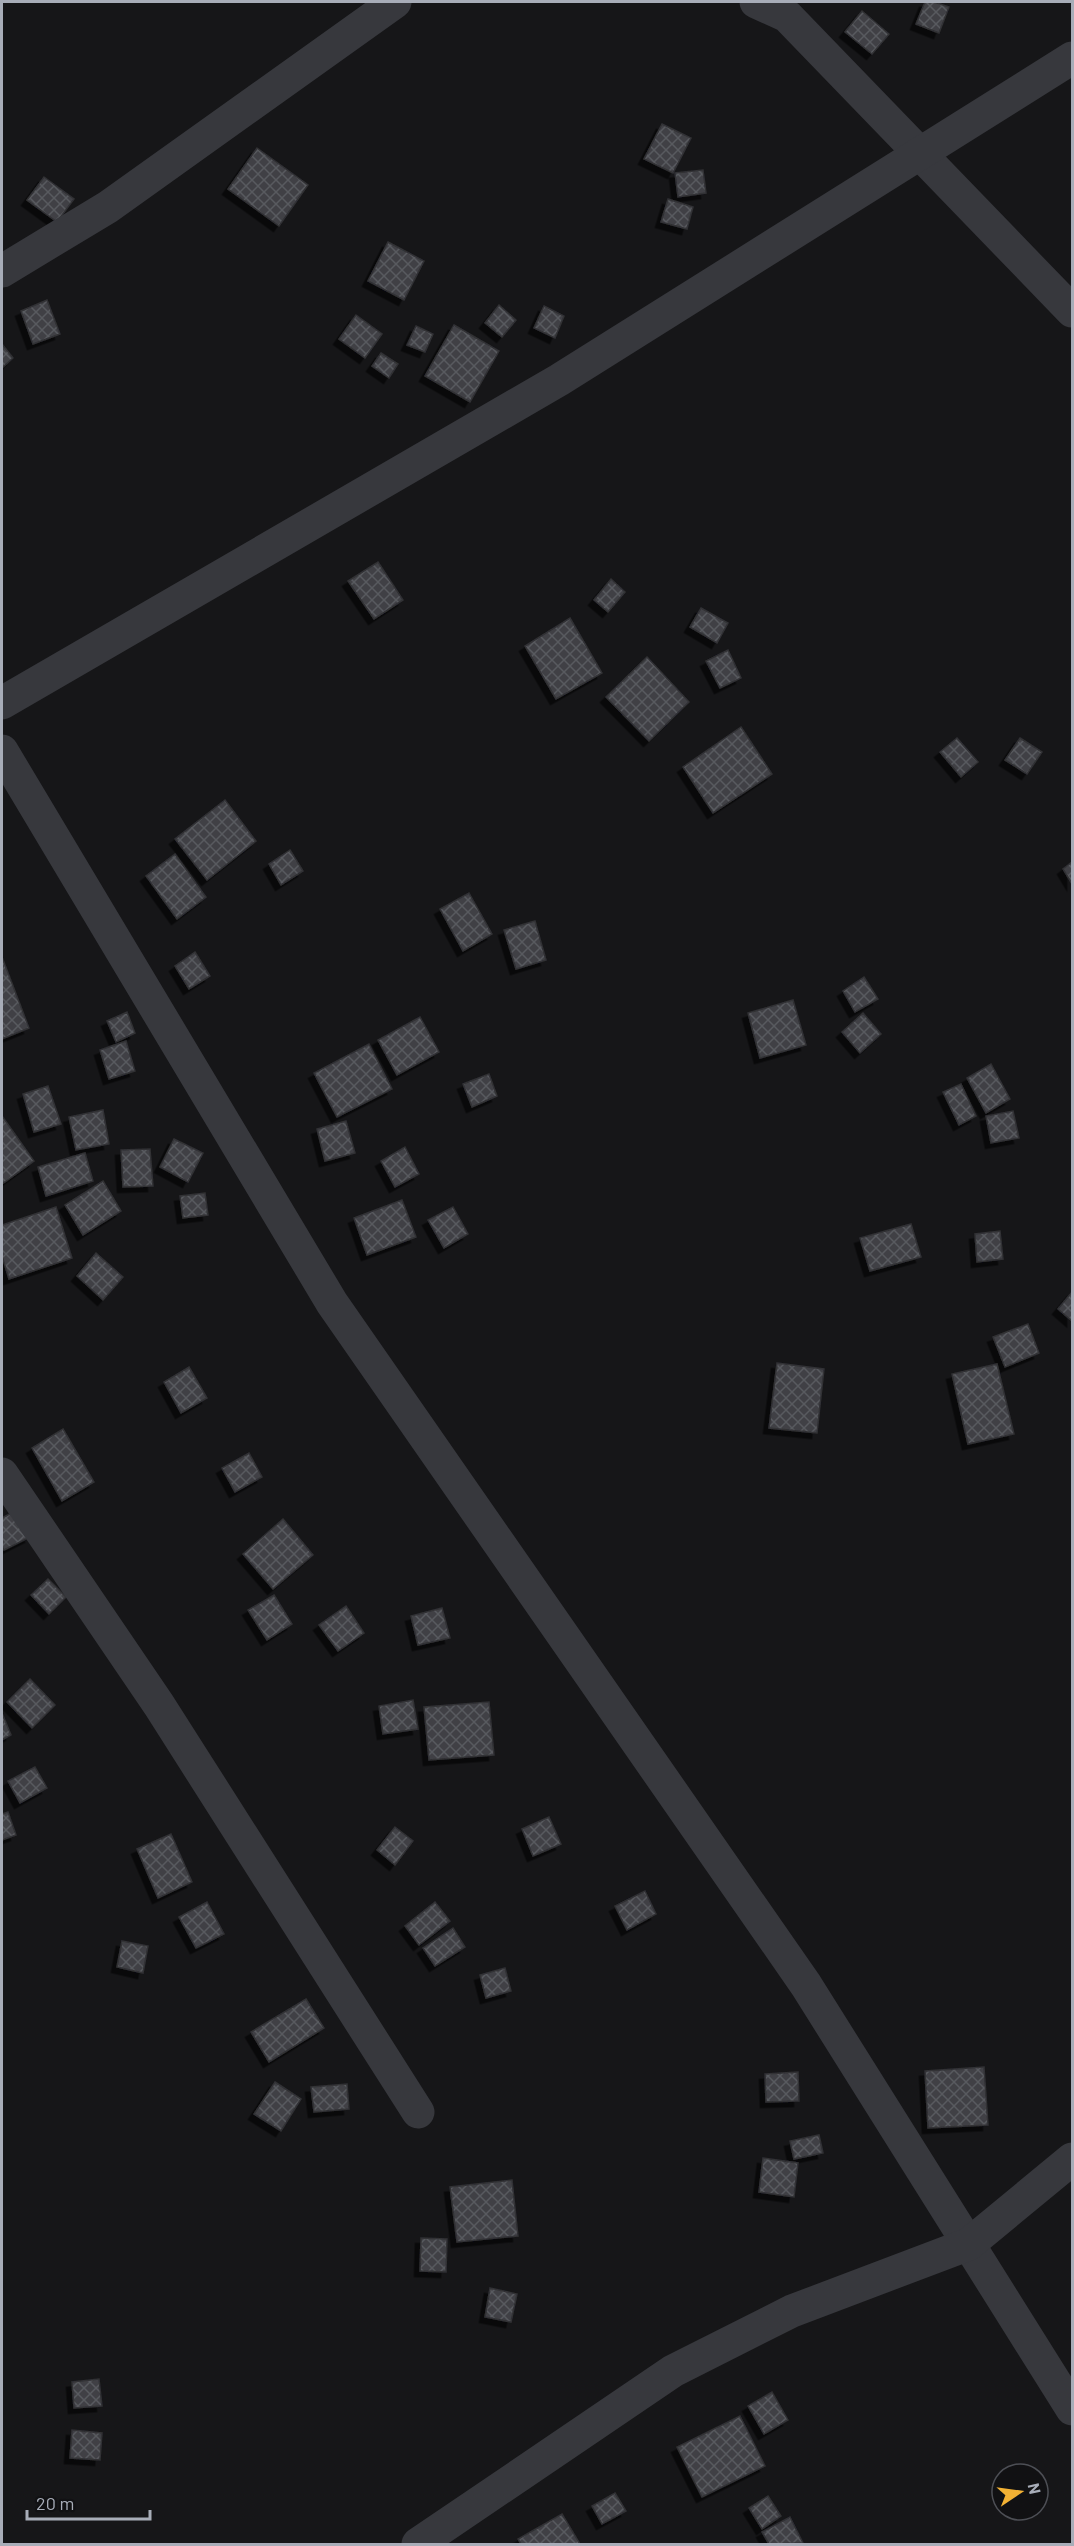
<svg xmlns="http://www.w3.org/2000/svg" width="1074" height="2546" viewBox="0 0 1074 2546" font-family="Barlow,sans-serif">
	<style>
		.building { fill: url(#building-cross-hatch); stroke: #303034; stroke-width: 1.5; filter: url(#shadow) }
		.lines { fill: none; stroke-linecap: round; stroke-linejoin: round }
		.minor { stroke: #37383d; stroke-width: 33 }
	</style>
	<defs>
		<pattern id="building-cross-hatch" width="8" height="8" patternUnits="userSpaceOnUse" patternTransform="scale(1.5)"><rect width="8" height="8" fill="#404145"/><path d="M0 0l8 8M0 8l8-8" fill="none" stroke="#595a5e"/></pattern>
		<filter id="shadow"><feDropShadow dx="-5.5" dy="5.5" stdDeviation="0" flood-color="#0009"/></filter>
	</defs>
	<rect width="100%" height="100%" fill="#161618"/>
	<g class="building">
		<polygon points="925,2 934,2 949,7 939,33 916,24"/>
		<polygon points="862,11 889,34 872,54 845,32"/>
		<polygon points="662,124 691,138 673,173 644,159"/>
		<polygon points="257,148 308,185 279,226 228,189"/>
		<polygon points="703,170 706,193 678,197 675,173"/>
		<polygon points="44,177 74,199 57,222 27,200"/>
		<polygon points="668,199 693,207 687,229 661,222"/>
		<polygon points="388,242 424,261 404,300 368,281"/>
		<polygon points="47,300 60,334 33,344 21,311"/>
		<polygon points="499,305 516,320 502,337 485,323"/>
		<polygon points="544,306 564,316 555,338 534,328"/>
		<polygon points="356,315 382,334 365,358 339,339"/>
		<polygon points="454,325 499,351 470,402 425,376"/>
		<polygon points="416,326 433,334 425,352 407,345"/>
		<polygon points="2,344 13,358 2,368"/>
		<polygon points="381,353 398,364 389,378 372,366"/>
		<polygon points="378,562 403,600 374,619 348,581"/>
		<polygon points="611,579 625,592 608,612 594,600"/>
		<polygon points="701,608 728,623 717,643 690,627"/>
		<polygon points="570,618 602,673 556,699 525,646"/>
		<polygon points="728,650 741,678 720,688 706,661"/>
		<polygon points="647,657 689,702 649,741 606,697"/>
		<polygon points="741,727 772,774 713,813 683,767"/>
		<polygon points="957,738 978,762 961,777 940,752"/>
		<polygon points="1020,738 1042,752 1027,774 1005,760"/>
		<polygon points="225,800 256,841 207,880 175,839"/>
		<polygon points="290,850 303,871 281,885 269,864"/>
		<polygon points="175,854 206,897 177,919 146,876"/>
		<polygon points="1072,862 1072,884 1063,869"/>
		<polygon points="469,893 492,934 463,951 440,909"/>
		<polygon points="535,921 546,960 516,969 504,930"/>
		<polygon points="195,952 210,976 189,989 175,966"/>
		<polygon points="2,957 29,1028 2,1039"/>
		<polygon points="864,977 878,999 855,1012 843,991"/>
		<polygon points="793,1000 806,1045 760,1058 748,1013"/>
		<polygon points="127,1012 135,1033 116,1042 107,1021"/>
		<polygon points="863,1013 881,1034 860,1053 842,1032"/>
		<polygon points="420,1017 439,1052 397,1075 378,1040"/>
		<polygon points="126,1041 135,1071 109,1079 100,1050"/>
		<polygon points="369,1044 392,1089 337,1117 314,1073"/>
		<polygon points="991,1064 1010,1099 986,1113 967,1078"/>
		<polygon points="489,1074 497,1096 472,1107 463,1084"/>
		<polygon points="961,1084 976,1116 959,1125 943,1092"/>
		<polygon points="48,1086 61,1124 34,1132 23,1094"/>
		<polygon points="103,1110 109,1144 76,1150 69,1117"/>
		<polygon points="1013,1111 1019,1138 991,1143 986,1116"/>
		<polygon points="2,1116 34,1161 2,1184"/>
		<polygon points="346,1121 355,1153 325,1161 317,1129"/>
		<polygon points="174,1139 203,1153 188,1182 160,1167"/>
		<polygon points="405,1147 419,1174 395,1187 381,1161"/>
		<polygon points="150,1149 153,1186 123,1187 121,1150"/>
		<polygon points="85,1153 93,1181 46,1196 38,1167"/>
		<polygon points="103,1181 121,1211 83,1235 65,1205"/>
		<polygon points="205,1193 208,1215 183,1218 180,1196"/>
		<polygon points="402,1200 416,1237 367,1255 354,1218"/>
		<polygon points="56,1207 72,1258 9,1279 2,1256 2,1225"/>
		<polygon points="453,1207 468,1234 444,1248 428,1220"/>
		<polygon points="911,1224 921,1257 870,1271 860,1238"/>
		<polygon points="1000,1231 1003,1259 977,1262 975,1234"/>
		<polygon points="96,1253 123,1277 103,1300 77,1276"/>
		<polygon points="1072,1292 1072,1321 1058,1309"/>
		<polygon points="1028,1324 1039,1353 1005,1367 993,1337"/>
		<polygon points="777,1363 824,1369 817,1433 769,1428"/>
		<polygon points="997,1364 1014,1434 968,1444 952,1374"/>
		<polygon points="189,1367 207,1398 181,1413 164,1382"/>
		<polygon points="63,1429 94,1482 62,1501 32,1448"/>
		<polygon points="249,1453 262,1477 235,1492 222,1468"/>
		<polygon points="15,1511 30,1537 4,1550 2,1547 2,1518"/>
		<polygon points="283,1519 313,1555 273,1589 243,1554"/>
		<polygon points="48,1579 66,1597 49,1614 31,1595"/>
		<polygon points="274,1595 292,1624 267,1640 248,1610"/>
		<polygon points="346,1606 364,1633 338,1651 319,1625"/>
		<polygon points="442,1608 450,1638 418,1645 411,1616"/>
		<polygon points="30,1679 55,1705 32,1728 7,1702"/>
		<polygon points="413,1700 418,1729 383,1734 379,1706"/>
		<polygon points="489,1702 494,1755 429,1760 424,1707"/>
		<polygon points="2,1713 11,1735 2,1740"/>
		<polygon points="35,1767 47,1788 20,1803 8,1781"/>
		<polygon points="8,1812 16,1835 2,1840 2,1814"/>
		<polygon points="549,1817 561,1844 533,1856 522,1829"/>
		<polygon points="395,1827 413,1841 395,1865 377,1850"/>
		<polygon points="171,1834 192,1882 158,1898 137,1849"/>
		<polygon points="645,1891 656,1914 627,1930 615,1906"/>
		<polygon points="207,1902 224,1934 196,1948 179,1917"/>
		<polygon points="435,1902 450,1921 419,1945 405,1926"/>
		<polygon points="453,1928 465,1947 435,1966 423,1948"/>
		<polygon points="122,1941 148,1946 143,1973 117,1967"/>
		<polygon points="505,1968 511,1991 486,1998 480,1975"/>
		<polygon points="306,1999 324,2028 269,2062 251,2032"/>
		<polygon points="984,2067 988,2125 928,2128 925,2071"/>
		<polygon points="798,2072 799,2101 766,2102 765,2074"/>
		<polygon points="275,2082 301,2099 281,2131 254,2114"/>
		<polygon points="347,2084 349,2109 314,2112 311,2087"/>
		<polygon points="819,2135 823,2153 794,2159 790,2141"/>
		<polygon points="763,2158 798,2163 794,2197 759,2192"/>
		<polygon points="512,2180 518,2236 457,2242 450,2187"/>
		<polygon points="421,2238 447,2239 446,2272 420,2271"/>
		<polygon points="490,2288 517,2294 511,2322 485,2317"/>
		<polygon points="99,2379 102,2406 74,2408 72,2382"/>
		<polygon points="772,2392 788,2420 764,2434 748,2406"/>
		<polygon points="740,2416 765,2466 702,2497 677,2447"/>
		<polygon points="72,2430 102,2433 100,2460 70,2458"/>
		<polygon points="615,2493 626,2511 602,2524 592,2506"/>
		<polygon points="768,2496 781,2516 762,2529 749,2508"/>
		<polygon points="562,2514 580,2544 521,2544 518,2539"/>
		<polygon points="790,2517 803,2543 769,2544 762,2532"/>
	</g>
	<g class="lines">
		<g class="minor">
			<polyline points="756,2 787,16 1072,311"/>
			<polyline points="2,271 108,207 395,2"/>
			<polyline points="2,703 559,380 1072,58"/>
			<polyline points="2,751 332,1303 806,1985 1072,2409"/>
			<polyline points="2,1474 159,1705 418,2112"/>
			<polyline points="418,2544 673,2371 792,2311 969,2244 1072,2159"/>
		</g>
	</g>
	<rect width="1074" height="2546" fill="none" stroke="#a8adb8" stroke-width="6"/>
	<g transform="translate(1020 2492) rotate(77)"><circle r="28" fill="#111113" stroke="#4d4f55" stroke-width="1.5"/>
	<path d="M0-4.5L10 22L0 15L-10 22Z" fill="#f2b134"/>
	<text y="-9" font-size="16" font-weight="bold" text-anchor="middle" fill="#a8adb8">N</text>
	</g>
	<path d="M27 2510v9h123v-9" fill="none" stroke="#a8adb8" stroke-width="3"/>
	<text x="36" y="2510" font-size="18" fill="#a8adb8" stroke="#111113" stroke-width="4.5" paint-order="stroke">20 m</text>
</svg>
